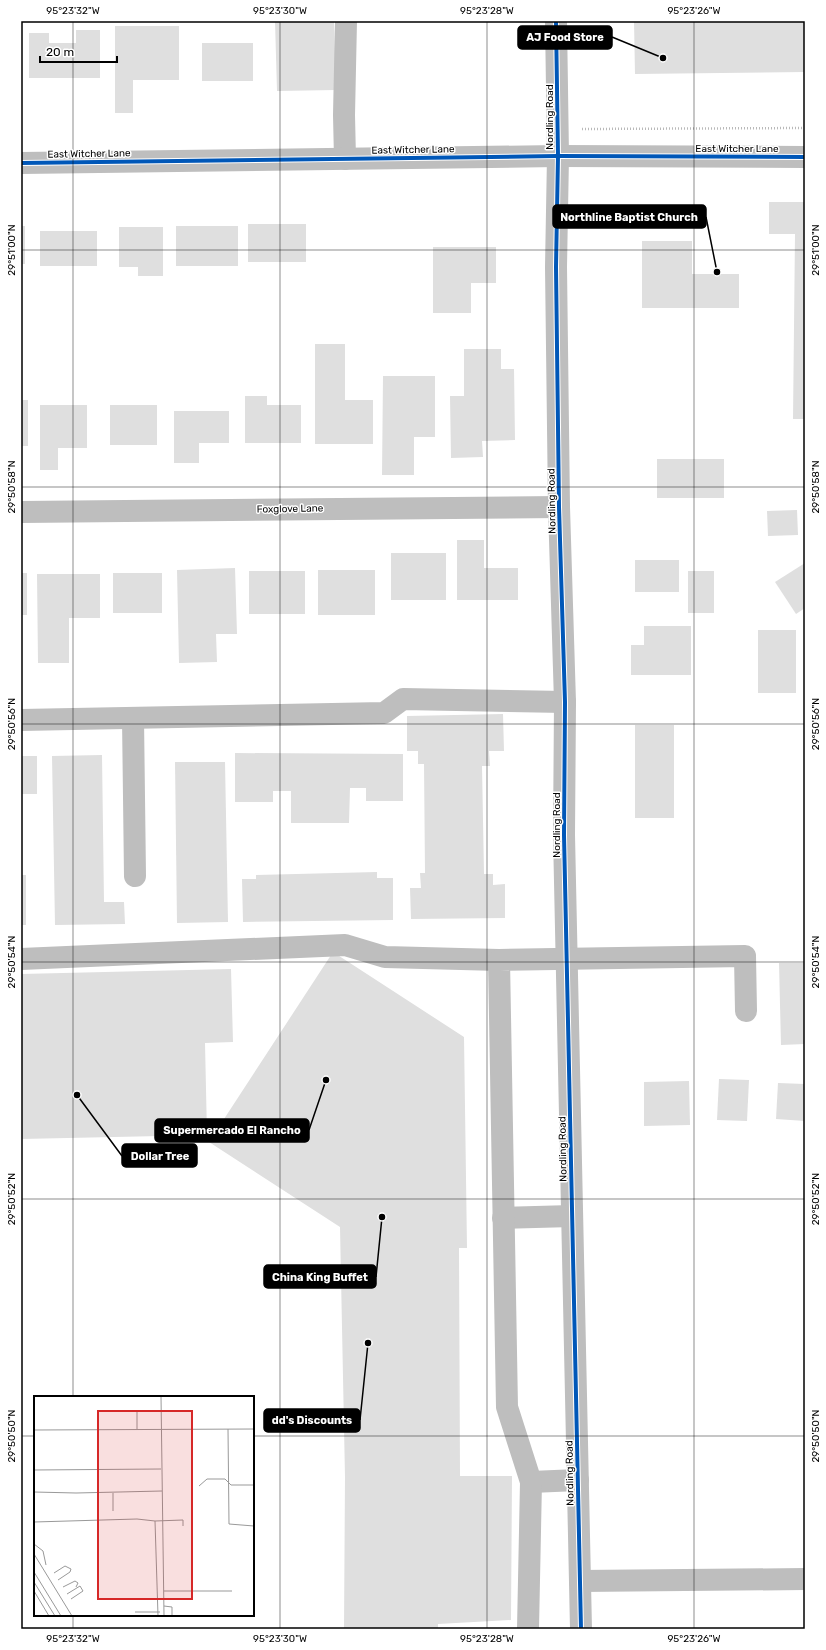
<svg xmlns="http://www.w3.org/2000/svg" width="826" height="1650" viewBox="0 0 826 1650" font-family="Rubik,sans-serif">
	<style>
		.building { fill: #dfdfdf }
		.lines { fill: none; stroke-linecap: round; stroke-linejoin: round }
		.path { stroke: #b9b9b9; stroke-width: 2.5; stroke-dasharray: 1 2; stroke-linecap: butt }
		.minor { stroke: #bebebe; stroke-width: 22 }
		.cycleway-casing { stroke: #fff; stroke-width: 6 }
		.cycleway { stroke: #0057b8; stroke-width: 4 }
		.ticks { fill: none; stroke: #000; stroke-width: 1; stroke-opacity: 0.45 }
		.labels { text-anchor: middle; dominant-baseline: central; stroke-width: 3; stroke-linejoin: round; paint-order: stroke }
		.street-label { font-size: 10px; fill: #000; stroke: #fff }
		.inset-road { fill: none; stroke: #999; stroke-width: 1 }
		.view { fill: #d62828; fill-opacity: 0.15; stroke: #d62828; stroke-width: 2 }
		.inset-edge { fill: none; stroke: #000; stroke-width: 2 }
		.leader { fill: none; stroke: #000; stroke-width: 1.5 }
		.callout-dot { fill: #000; stroke: #fff; stroke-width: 1.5 }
		.callout { fill: #000; stroke: #000; stroke-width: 1.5 }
		.callout-label { font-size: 11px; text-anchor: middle; font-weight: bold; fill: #fff }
		.neatline { fill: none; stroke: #000; stroke-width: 1.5 }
		.ticks-label { font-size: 10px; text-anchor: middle; fill: #000 }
	</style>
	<rect width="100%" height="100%" fill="#fff"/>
	<g class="building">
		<polygon points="275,21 334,21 336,90 277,91"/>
		<polygon points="634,21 805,21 805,72 635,74"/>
		<polygon points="115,26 179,26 179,80 133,80 133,113 115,113"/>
		<polygon points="76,30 100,30 100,78 29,78 29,33 49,33 49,43 76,43"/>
		<rect x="202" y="43" width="51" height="38"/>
		<polygon points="769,202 805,202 805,419 793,419 795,234 769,234"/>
		<rect x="248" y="224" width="58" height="38"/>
		<rect x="21" y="226" width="4" height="38"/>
		<rect x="176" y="226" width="62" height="40"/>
		<polygon points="119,227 163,227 163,276 138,276 138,267 119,267"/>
		<rect x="40" y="231" width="57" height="35"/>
		<polygon points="642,241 692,241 692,274 739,274 739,308 642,308"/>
		<polygon points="433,247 496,247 496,283 471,283 471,313 433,313"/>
		<polygon points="315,344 345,344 345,400 373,400 373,444 315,444"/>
		<polygon points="464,349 501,349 501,369 514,369 515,440 482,441 483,457 451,458 450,396 464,396"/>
		<polygon points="383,376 435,376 435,437 414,437 414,475 382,475"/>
		<polygon points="245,396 267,396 267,405 301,405 301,443 245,443"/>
		<rect x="21" y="400" width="7" height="46"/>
		<polygon points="40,405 87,405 87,448 58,448 58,470 40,470"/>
		<rect x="110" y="405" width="47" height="40"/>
		<polygon points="174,411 229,411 229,443 199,443 199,463 174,463"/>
		<rect x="657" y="459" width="67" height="39"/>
		<polygon points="797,510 798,535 768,536 767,511"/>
		<polygon points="457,540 484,540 484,568 518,568 518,600 457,600"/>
		<rect x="391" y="553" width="55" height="47"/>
		<rect x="635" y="560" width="44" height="32"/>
		<polygon points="805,563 805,608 796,614 775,582"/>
		<polygon points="235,568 237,634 216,634 217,662 179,663 177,570"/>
		<rect x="318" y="570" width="57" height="45"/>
		<rect x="249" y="571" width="56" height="43"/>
		<rect x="688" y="571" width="26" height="42"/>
		<rect x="21" y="573" width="6" height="42"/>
		<rect x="113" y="573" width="49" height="40"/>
		<polygon points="37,574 100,574 100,618 69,618 69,663 38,663"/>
		<polygon points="644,626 691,626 691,675 631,675 631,645 644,645"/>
		<rect x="758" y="630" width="38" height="63"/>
		<polygon points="503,714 504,751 489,751 490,766 482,766 484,874 493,874 493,885 505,884 505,918 411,919 410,888 421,888 420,873 425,873 424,764 418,764 418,751 407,751 407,716"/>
		<rect x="635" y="725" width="39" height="93"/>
		<polygon points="235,753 403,754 403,801 366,801 366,788 350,788 349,823 291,823 291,791 273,791 273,802 235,802"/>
		<polygon points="102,755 104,902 124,902 125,924 55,925 52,756"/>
		<rect x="21" y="756" width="16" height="38"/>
		<polygon points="175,762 225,762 228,922 177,923"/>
		<polygon points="377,872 377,878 393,878 393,920 243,922 242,879 256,879 256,875"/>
		<rect x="21" y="875" width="5" height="50"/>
		<polygon points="333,952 464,1037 467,1248 459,1248 460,1476 512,1476 511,1620 438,1624 438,1629 344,1629 345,1477 340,1227 209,1142"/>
		<polygon points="779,963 805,963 805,1044 781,1045"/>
		<polygon points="231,969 233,1042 205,1043 207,1135 21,1139 21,974"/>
		<polygon points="719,1079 749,1080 747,1121 717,1120"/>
		<polygon points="689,1081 690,1125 644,1126 644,1082"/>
		<polygon points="778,1083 805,1084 805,1121 776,1119"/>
	</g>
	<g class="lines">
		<polyline class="path" points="582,129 805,128"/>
		<g class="minor">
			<polyline points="556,21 558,156 556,267 559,507 565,702 564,835 581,1629"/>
			<polyline points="345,159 344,115 346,21"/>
			<polyline points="21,163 558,156 805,157"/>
			<polyline points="21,512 559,507"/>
			<polyline points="133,718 135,876"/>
			<polyline points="21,720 384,713 403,699 565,702"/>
			<polyline points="21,959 345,945 385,957 499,960"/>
			<polyline points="503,1218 572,1216"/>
			<polyline points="531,1482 578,1480"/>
			<polyline points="580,1581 805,1579"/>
			<polyline points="528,1629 531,1482 507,1407 499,960 745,956 746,1011"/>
		</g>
		<g class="cycleway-casing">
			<g id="cycleway">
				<polyline points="556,21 558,156 556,267 559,507 565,702 564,835 581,1629"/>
				<polyline points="21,163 558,156 805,157"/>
			</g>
		</g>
		<use href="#cycleway" class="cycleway"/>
	</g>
	<path class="ticks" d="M73,21V1397M280,21V1629M487,21V1629M694,21V1629M21,250H805M21,487H805M21,724H805M21,962H805M21,1199H805M21,1436H35M253,1436H805M73,1615V1629"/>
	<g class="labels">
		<g class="street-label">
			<text transform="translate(550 117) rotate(-90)">Nordling Road</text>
			<text x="737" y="149">East Witcher Lane</text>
			<text transform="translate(413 150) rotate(-1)">East Witcher Lane</text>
			<text transform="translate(89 154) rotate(-1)">East Witcher Lane</text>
			<text transform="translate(552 501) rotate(-91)">Nordling Road</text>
			<text transform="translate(290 509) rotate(-1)">Foxglove Lane</text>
			<text transform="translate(557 825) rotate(-90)">Nordling Road</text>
			<text transform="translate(563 1149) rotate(-91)">Nordling Road</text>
			<text transform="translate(570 1473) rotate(-91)">Nordling Road</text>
		</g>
	</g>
	<g transform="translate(34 1396)">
		<rect width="220" height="220" fill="#fff"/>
		<path class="inset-road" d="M127,0L130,220M103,33V16M194,33L195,128L220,130M0,34L220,33M0,74L127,73M165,90L173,83H191L197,89H220M0,96L42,97L128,95M79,97V115M0,126L103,123L121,125M0,148L9,155L12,169M0,158L38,220M0,176L27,220M20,177L31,170L37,173L36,176L24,184M0,186L21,220M29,191L41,185L44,187L42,191M0,195L15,220M130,195H198M33,198L46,190L49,195L37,203M130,210L138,211V220M101,216H126M124,220L121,125L149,124V130"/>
		<path class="view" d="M64,15H158V203H64Z"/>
		<rect width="220" height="220" class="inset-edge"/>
	</g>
	<path class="leader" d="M663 58L612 37M717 272L706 217M326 1080L309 1130M77 1095L122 1156M382 1217L376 1277M368 1343L360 1420"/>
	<g class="callout-dot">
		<circle cx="663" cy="58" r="4"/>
		<circle cx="717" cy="272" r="4"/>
		<circle cx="326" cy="1080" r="4"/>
		<circle cx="77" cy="1095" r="4"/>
		<circle cx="382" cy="1217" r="4"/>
		<circle cx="368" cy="1343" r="4"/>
	</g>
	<g class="callout">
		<rect x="518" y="26" width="94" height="23" rx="4"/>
		<rect x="553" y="205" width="153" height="23" rx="4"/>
		<rect x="155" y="1119" width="154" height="23" rx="4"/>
		<rect x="122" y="1144" width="75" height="23" rx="4"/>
		<rect x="264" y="1265" width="112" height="23" rx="4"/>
		<rect x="264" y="1409" width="96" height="23" rx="4"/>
	</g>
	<g class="callout-label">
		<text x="565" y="41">AJ Food Store</text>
		<text x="629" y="221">Northline Baptist Church</text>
		<text x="232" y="1134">Supermercado El Rancho</text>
		<text x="160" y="1160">Dollar Tree</text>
		<text x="320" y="1281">China King Buffet</text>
		<text x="312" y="1424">dd's Discounts</text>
	</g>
	<rect width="826" height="1650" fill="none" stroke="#ffffff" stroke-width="44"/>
	<path d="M40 56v6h77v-6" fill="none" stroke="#000000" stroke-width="2"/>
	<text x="46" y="56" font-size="12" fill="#000000" stroke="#ffffff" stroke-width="3" paint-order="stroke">20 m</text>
	<rect x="22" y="22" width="782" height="1606" class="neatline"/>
	<g class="ticks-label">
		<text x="73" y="14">95°23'32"W</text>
		<text x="280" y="14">95°23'30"W</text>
		<text x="487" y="14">95°23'28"W</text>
		<text x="694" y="14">95°23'26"W</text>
		<text transform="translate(11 250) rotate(-90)" y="4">29°51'00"N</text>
		<text transform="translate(815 250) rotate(-90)" y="4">29°51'00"N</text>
		<text transform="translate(11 487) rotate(-90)" y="4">29°50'58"N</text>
		<text transform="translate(815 487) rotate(-90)" y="4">29°50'58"N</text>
		<text transform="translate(11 724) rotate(-90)" y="4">29°50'56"N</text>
		<text transform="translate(815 724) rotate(-90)" y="4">29°50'56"N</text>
		<text transform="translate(11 962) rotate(-90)" y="4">29°50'54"N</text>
		<text transform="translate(815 962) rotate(-90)" y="4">29°50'54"N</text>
		<text transform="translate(11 1199) rotate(-90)" y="4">29°50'52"N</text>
		<text transform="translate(815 1199) rotate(-90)" y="4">29°50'52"N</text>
		<text transform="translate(11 1436) rotate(-90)" y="4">29°50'50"N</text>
		<text transform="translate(815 1436) rotate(-90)" y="4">29°50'50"N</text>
		<text x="73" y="1642">95°23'32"W</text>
		<text x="280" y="1642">95°23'30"W</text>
		<text x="487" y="1642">95°23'28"W</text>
		<text x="694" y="1642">95°23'26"W</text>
	</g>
</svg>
